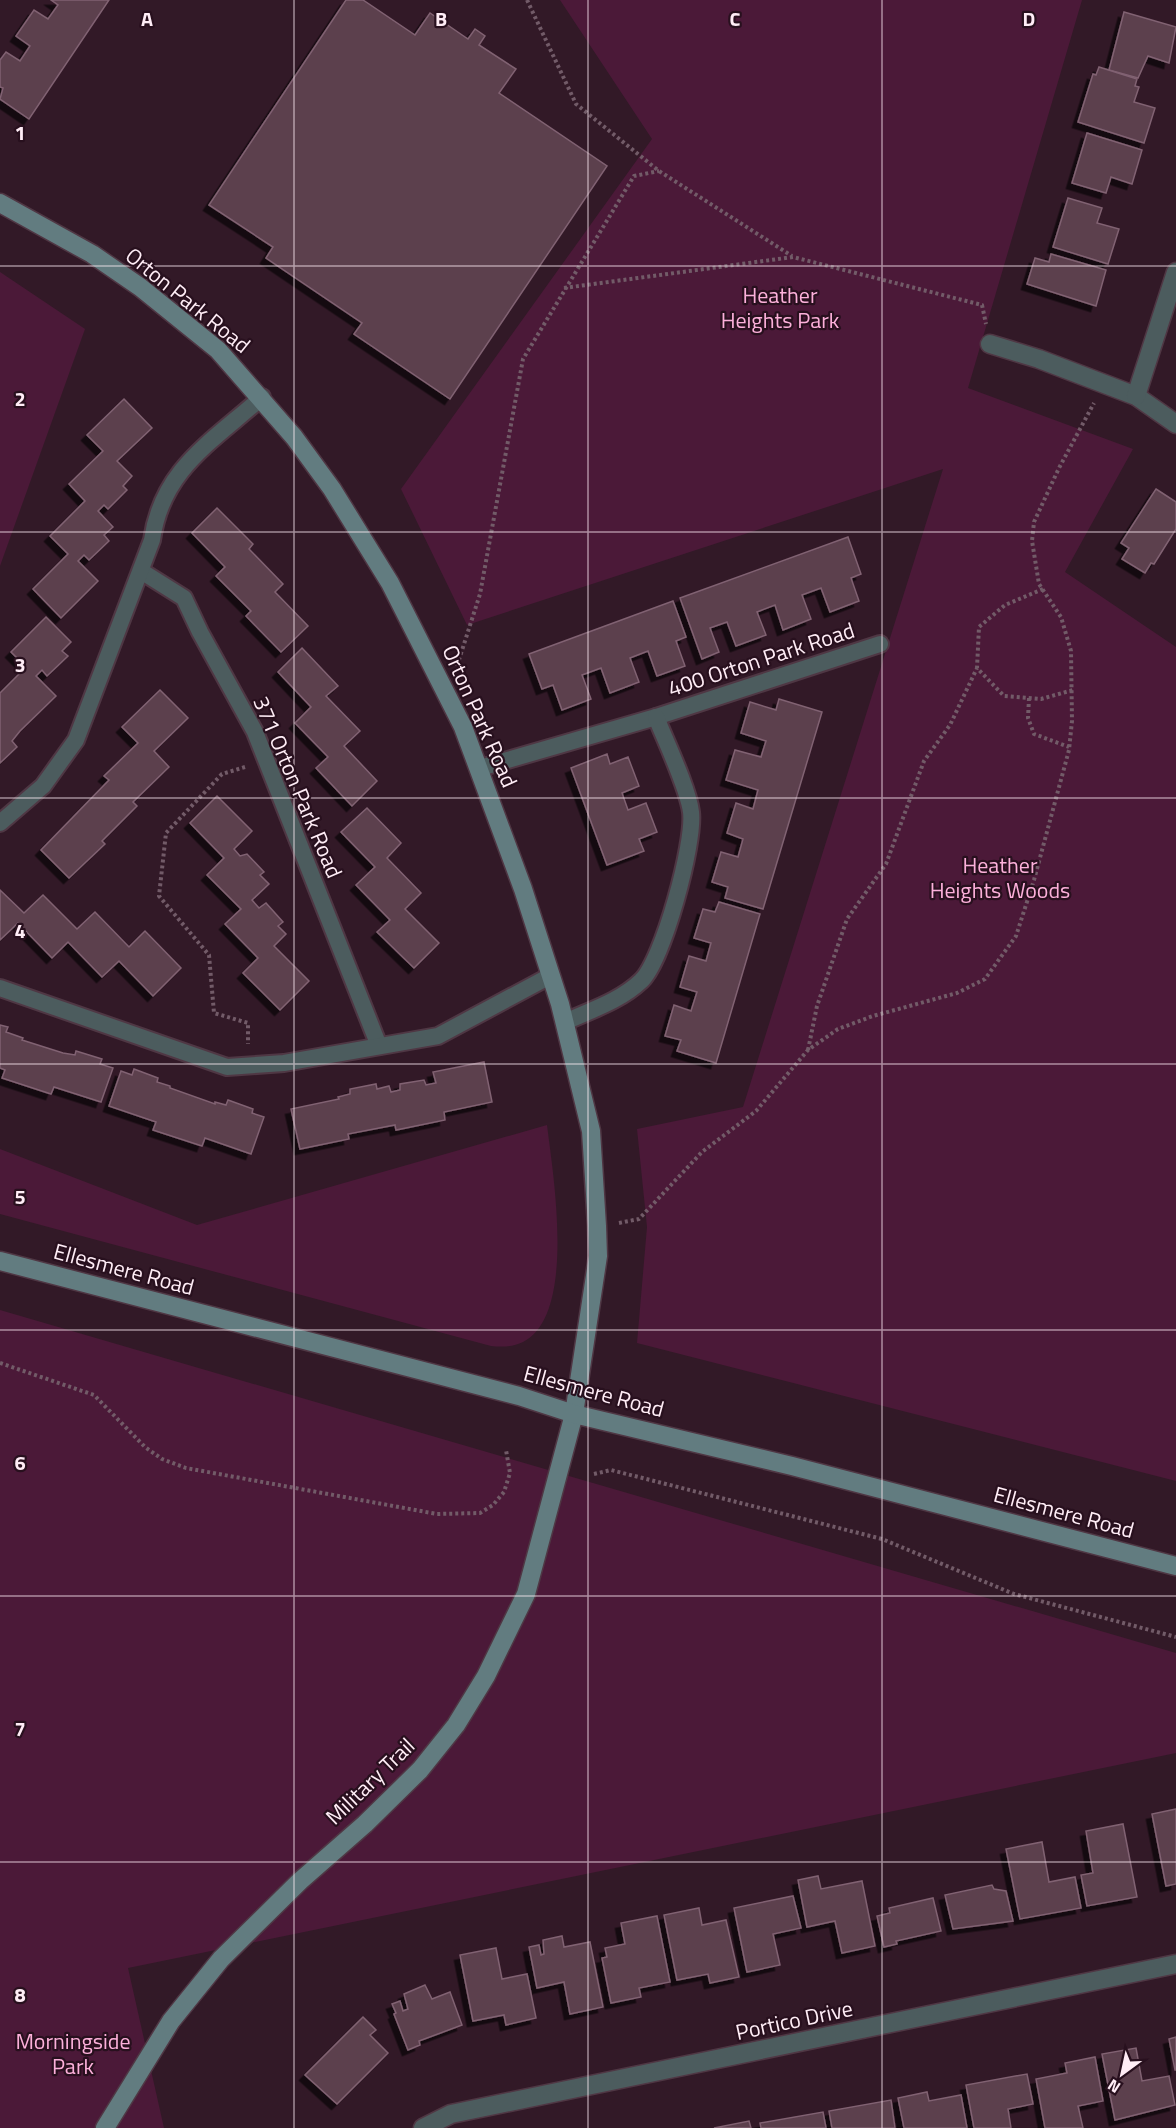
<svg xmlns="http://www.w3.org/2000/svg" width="1176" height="2128" viewBox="0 0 1176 2128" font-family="'Titillium Web',sans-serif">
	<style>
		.green { fill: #4b1938 }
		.building { fill: #5b3f4e; stroke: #816272; stroke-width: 1.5; filter: url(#shadow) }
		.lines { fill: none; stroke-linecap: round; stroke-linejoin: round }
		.lane-casing { stroke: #4f3744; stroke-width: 20 }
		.street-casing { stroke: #4f3744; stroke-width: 21 }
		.secondary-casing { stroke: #4f3744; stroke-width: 21 }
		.path { stroke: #725b68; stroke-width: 4; stroke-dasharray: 3 3; stroke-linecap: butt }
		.lane { stroke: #4c5c5e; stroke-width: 16 }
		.street { stroke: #4c5c5e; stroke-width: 18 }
		.secondary { stroke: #627c80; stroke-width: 18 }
		.grid { fill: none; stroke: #ffedf6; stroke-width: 1.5; stroke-opacity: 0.55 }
		.labels { text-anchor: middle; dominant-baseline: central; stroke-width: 4.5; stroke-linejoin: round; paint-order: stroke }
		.park-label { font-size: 22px; fill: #fcb0da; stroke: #28101e }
		.street-label { font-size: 22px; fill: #ffedf6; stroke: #28101e }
		.grid-label { font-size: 20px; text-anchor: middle; font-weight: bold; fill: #ffedf6; stroke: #28101e; stroke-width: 4.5; stroke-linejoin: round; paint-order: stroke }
	</style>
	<defs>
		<filter id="shadow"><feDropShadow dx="-5.5" dy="5.5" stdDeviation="0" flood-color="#0009"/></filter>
	</defs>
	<rect width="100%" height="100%" fill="#321927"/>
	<g class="green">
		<polygon points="560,0 1082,0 968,388 1133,449 1065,572 1176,647 1176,1481 637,1343 647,1227 637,1129 743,1107 943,469 467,625 401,489 652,139"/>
		<polygon points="0,272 85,329 0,566"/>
		<path d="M547,1125C553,1174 577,1315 523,1342C513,1347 502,1347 491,1346L0,1214V1149L197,1225Z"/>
		<polygon points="0,1310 1176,1653 1176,1753 128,1968 164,2128 0,2128"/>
	</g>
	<g class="building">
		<polygon points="51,0 109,0 29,119 0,99 3,88 0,87 0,60 6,52 20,61 30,46 16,36 34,10 48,19 58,5"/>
		<polygon points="346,0 363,0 415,35 430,13 468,39 475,29 485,36 479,45 516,69 499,93 607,166 450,399 354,334 362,323 266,258 273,247 209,205"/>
		<polygon points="1124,12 1176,27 1169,63 1148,56 1138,78 1109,70"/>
		<polygon points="1099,67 1137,79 1135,86 1139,87 1134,102 1155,108 1144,143 1078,122 1093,74 1096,75"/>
		<polygon points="1087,133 1142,150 1132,184 1111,177 1106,193 1072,183"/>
		<polygon points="1068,198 1102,208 1097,223 1119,229 1108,264 1053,247"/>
		<polygon points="1051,254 1106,270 1096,306 1027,284 1035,258 1049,262"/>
		<polygon points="124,399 152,428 117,461 132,476 123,486 127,490 108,509 104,505 98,511 113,527 104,535 109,541 89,560 84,555 78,561 98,581 61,618 33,589 68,554 50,536 85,501 69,484 103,451 87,435"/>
		<polygon points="1156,489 1176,502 1176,529 1154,564 1151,563 1145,573 1122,559 1129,548 1121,543"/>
		<polygon points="217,508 253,544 249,549 283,584 275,592 308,626 281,652 246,616 251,611 216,576 225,567 192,533"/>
		<polygon points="848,537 861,574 851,578 859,601 830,612 821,588 802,595 811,619 783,630 775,605 757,612 766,635 736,646 727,622 710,628 719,652 702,659 680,598"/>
		<polygon points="673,601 686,637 676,641 685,666 657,676 648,651 630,658 639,682 610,693 601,668 582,675 591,699 562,710 553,685 542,689 529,654"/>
		<polygon points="46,617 71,642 62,651 68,656 47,676 42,670 36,676 56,696 20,731 12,741 17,747 0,763 0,693 26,667 11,652"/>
		<polygon points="302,648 338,686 326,696 360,731 344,746 377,781 352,806 316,768 328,757 295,723 311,707 278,672"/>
		<polygon points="160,690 188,718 154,751 169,767 133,802 137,806 102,841 105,844 69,878 41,850 109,780 104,776 138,743 122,727"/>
		<polygon points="779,699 822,712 763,909 725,898 728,887 712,882 721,852 738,857 743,839 727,833 736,803 753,809 758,790 726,780 735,750 761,757 766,741 741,733 750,702 776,710"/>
		<polygon points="607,754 610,764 628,757 639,786 622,793 628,810 646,803 657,832 639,839 644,851 607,865 571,768"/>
		<polygon points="217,796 252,831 234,849 240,856 247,854 264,872 260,875 269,884 252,900 259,908 266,903 283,922 278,926 286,934 274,946 309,981 280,1010 243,973 258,958 225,924 241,909 207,875 224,858 190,823"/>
		<polygon points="367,808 401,843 387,858 421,893 405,909 439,943 414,968 377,932 390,920 356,885 375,867 341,832"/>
		<polygon points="0,890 24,913 43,895 77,929 95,912 129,947 145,931 181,968 153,996 119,961 102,977 68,942 52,958 18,923 0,940"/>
		<polygon points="719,902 760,914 716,1063 677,1051 681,1040 665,1036 674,1005 691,1011 697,992 680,987 689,956 706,961 711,943 694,938 703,909 715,912"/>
		<polygon points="0,1025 8,1027 6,1032 23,1038 22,1040 63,1053 75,1055 76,1051 102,1059 100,1064 113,1068 101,1102 54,1087 51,1094 2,1078 5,1070 0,1068"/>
		<polygon points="484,1062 492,1102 444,1112 445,1120 396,1130 395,1125 348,1134 349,1139 300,1149 291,1109 339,1099 338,1097 350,1094 350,1089 376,1084 377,1089 389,1086 391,1092 400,1090 400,1084 424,1080 426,1085 436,1083 433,1072"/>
		<polygon points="134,1069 158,1078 157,1082 170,1086 170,1088 215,1104 215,1102 226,1105 228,1100 253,1109 252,1113 264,1117 251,1154 205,1138 202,1146 153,1130 156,1122 109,1106 121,1071 132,1075"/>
		<polygon points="1176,1809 1176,1884 1166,1886 1152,1814"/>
		<polygon points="1123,1824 1137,1897 1087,1906 1081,1875 1093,1873 1086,1831"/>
		<polygon points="1042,1842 1049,1882 1075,1877 1081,1908 1020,1919 1006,1849"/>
		<polygon points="818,1876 821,1889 862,1881 875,1946 842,1953 835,1921 807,1927 798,1880"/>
		<polygon points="992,1885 994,1889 1006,1891 1013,1921 953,1929 945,1895"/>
		<polygon points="793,1896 801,1928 773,1934 780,1965 747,1972 734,1908"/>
		<polygon points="933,1898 941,1931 896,1941 897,1944 884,1947 877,1916 890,1913 889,1908"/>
		<polygon points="699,1908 702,1925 726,1920 739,1977 710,1983 708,1974 677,1980 664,1915"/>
		<polygon points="657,1916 670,1982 639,1988 641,1997 611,2003 602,1958 607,1957 605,1948 625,1944 621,1923"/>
		<polygon points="562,1936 564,1947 590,1942 603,2007 570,2014 564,1982 537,1988 529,1947 539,1945 541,1955 544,1954 543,1940"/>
		<polygon points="496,1948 502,1979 527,1974 536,2018 506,2025 504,2015 473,2021 460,1955"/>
		<polygon points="425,1985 432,1999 450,1992 462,2025 419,2041 420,2045 408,2050 394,2014 396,2013 392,2004 400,2001 403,2011 408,2009 404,1994"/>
		<polygon points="363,2017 376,2030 370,2035 388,2053 337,2104 305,2075"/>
		<polygon points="1176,2037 1176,2070 1175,2070 1169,2039"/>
		<polygon points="1136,2048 1142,2081 1169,2076 1175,2105 1115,2120 1102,2054"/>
		<polygon points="1095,2057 1103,2101 1078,2106 1083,2128 1045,2128 1036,2079 1067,2073 1065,2063"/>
		<polygon points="1027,2074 1033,2104 1008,2109 1011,2128 974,2128 966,2085"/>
		<polygon points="927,2092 929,2101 961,2095 967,2128 904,2128 898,2098"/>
		<polygon points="891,2100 895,2128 832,2128 829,2111"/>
		<polygon points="823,2112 826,2128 761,2128 760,2123"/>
		<polygon points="749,2121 751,2128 714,2128"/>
	</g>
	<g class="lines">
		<g class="lane-casing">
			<g id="lane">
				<polyline points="141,571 184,598 200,632 255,732 379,1046"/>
				<polyline points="480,768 656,717 880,644"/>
				<path d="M0,823L43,786L76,740L152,540C162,469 212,442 262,397"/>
				<polyline points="0,988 227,1067 284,1063 438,1036 550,976"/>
				<path d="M565,1022C591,1010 620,1001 641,981C663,961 695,842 691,812C688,788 666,742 656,717"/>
			</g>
		</g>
		<g class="street-casing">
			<g id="street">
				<polyline points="990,344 1039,359 1136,396 1176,424"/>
				<polyline points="1136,396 1176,272"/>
				<polyline points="423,2128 451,2114 1176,1964"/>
			</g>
		</g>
		<g class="secondary-casing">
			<g id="secondary">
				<polyline points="0,203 92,254 140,287 218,350 294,437 332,489 390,583 463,727 523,889 560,1004 591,1131 597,1226 598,1256 574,1414 526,1594 486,1676 456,1725 420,1770 365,1824 300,1881 221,1959 171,2021 105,2128"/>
				<polyline points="0,1261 519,1396 574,1414 792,1466 1176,1566"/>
			</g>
		</g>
		<g class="path">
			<polyline points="527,0 576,104 659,171 792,256"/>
			<polyline points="564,288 793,257 982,305 986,324"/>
			<polyline points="1043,589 1005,605 979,627 977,668 1004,696 1041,699 1073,690"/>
			<polyline points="457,666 480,594 523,359 634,176 659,171"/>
			<polyline points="1029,698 1028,718 1034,734 1069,747"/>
			<polyline points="245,767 222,774 166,833 159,896 209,955 214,1013 248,1023 248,1044"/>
			<polyline points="808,1050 817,1006 847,919 886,864 924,761 950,725 977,668"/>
			<polyline points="619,1223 639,1219 702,1152 756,1111 808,1050 838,1029 873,1016 957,993 985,979 1016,936 1034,880 1069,750 1072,721 1071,651 1061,617 1039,584 1032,541 1034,522 1059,468 1094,403"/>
			<polyline points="0,1363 94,1395 145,1447 162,1459 186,1468 437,1514 480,1513 493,1505 504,1492 510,1473 506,1450"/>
			<polyline points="594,1474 611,1470 882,1539 1014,1594 1176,1637"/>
		</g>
		<use href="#lane" class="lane"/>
		<use href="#street" class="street"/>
		<use href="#secondary" class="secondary"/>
	</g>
	<path class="grid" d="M294,0V2128M588,0V2128M882,0V2128M0,266H1176M0,532H1176M0,798H1176M0,1064H1176M0,1330H1176M0,1596H1176M0,1862H1176"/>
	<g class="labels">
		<g class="park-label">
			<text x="780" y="295">Heather<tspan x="780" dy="25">Heights Park</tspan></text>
			<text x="1000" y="865">Heather<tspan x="1000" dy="25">Heights Woods</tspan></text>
			<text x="73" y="2041">Morningside<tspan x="73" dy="25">Park</tspan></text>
		</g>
		<g class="street-label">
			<text transform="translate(188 300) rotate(39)">Orton Park Road</text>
			<text transform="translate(761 659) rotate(-18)">400 Orton Park Road</text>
			<text transform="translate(480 716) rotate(66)">Orton Park Road</text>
			<text transform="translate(298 787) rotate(67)">371 Orton Park Road</text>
			<text transform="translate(124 1269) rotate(15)">Ellesmere Road</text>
			<text transform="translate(594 1391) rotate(15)">Ellesmere Road</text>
			<text transform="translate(1064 1512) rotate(15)">Ellesmere Road</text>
			<text transform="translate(370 1781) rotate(-44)">Military Trail</text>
			<text transform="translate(794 2020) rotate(-12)">Portico Drive</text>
		</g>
	</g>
	<g class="grid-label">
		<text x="147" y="26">A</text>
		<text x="441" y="26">B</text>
		<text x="735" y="26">C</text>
		<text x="1029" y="26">D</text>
		<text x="20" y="140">1</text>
		<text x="20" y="406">2</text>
		<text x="20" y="672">3</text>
		<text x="20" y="938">4</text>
		<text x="20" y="1204">5</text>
		<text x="20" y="1470">6</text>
		<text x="20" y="1736">7</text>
		<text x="20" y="2002">8</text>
	</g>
	<g transform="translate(1122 2074) rotate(213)" stroke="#28101e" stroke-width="4.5" paint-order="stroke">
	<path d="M0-4.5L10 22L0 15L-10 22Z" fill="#ffedf6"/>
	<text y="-9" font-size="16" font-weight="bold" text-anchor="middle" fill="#ffedf6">N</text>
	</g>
</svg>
